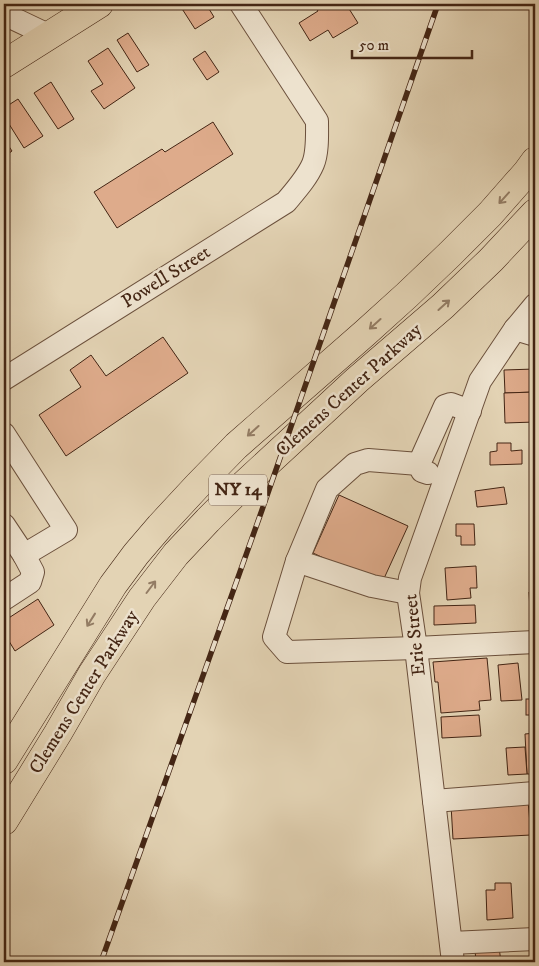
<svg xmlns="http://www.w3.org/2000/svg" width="539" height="966" viewBox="0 0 539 966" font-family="'IM FELL DW Pica',serif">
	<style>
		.building { fill: #deab8b; stroke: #432514 }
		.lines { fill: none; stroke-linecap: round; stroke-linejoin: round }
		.minor-casing { stroke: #6b503c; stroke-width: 24 }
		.major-casing { stroke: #432514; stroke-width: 29 }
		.minor { stroke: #ede2ce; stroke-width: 22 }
		.major { stroke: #e3d3b4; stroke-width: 28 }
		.rail-casing { stroke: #432514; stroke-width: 5.5 }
		.rail { stroke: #ede2ce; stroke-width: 4; stroke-dasharray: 11; stroke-linecap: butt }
		.oneway { stroke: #937c64 }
		.labels { text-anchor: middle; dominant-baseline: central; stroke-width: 5; stroke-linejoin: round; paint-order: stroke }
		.shield { fill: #ede2ce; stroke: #765e4c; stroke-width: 1 }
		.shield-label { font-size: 18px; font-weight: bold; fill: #432514 }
		.street-label { font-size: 19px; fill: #432514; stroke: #ede2ce }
	</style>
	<rect width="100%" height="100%" fill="#e3d3b4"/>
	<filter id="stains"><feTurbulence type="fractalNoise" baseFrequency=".004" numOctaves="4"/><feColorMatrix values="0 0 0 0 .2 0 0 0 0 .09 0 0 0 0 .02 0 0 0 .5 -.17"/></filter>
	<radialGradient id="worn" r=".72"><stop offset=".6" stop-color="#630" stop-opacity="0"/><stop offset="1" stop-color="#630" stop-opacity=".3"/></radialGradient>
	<g class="building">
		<polygon points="179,4 206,4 214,17 195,29"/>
		<polygon points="316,4 346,4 358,23 333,38 328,30 310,41 299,23 318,11 314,5"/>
		<polygon points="128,33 149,65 137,72 117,40"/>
		<polygon points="108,48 135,88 104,109 91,91 103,84 88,61"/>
		<polygon points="205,51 219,72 207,80 193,59"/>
		<polygon points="51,82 74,119 58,129 34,93"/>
		<polygon points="18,99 43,136 24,148 4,116 4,108"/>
		<polygon points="213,122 233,154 117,228 94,192 162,149 165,152"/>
		<polygon points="4,139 12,151 4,157"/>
		<polygon points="163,337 188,373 66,456 39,415 81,387 70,370 91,355 106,376"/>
		<polygon points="535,369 535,392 505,393 504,370"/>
		<polygon points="535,392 535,422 505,423 504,393"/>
		<polygon points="497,443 511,443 511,451 522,450 522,464 490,465 490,452 497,451"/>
		<polygon points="504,487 507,504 477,507 475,491"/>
		<polygon points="339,495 408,526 381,585 313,553"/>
		<polygon points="456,524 474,524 475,545 461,545 461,536 456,536"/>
		<polygon points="476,566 477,588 470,588 471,598 447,600 445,568"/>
		<polygon points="535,591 535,610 530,610 529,592"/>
		<polygon points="38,599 54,625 15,651 4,633 4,621"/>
		<polygon points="475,605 476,623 434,625 434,606"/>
		<polygon points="487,658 491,700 479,701 480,710 441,713 438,682 435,682 433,662"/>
		<polygon points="518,663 522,700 501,701 498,665"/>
		<rect x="526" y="699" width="9" height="16"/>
		<polygon points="479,715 481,736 442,738 441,717"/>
		<polygon points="535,733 535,774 527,774 525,734"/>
		<polygon points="525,747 527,774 508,775 506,748"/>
		<polygon points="528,801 531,835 453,839 451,805"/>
		<polygon points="495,883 511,883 513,918 487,920 486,890 495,890"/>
		<polygon points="499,947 501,962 476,962 475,950"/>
	</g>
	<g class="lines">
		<g class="minor-casing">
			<g id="minor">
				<polyline points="4,14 48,35"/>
				<polyline points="515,329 535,335"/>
				<path d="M4,379L286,202C296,190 307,178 313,164C318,152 317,133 317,121L241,4"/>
				<polyline points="4,434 66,530 24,555"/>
				<polyline points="428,473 422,471 419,464 445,406 451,404 470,411"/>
				<polyline points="4,525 24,555 33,572 30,582 4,599"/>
				<polyline points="297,561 274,637 287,652 416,648 535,642"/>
				<polyline points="408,593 372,586 297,561 327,489 355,464 368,460 419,464"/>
				<polyline points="434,801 535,793"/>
				<polyline points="451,943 535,939"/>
				<polyline points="453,962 416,648 408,593 410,578 480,381 515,329 535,305"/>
			</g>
		</g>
		<g class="major-casing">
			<g id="major">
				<polyline points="4,64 99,4"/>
				<polyline points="4,760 113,585 136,554 160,526 198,485 236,446 365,333 407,295 450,254 490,214 527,172 535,161"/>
				<polyline points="4,821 58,733 92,674 142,598 176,554 208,520 237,491 357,380 443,306 491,260 535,213"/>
			</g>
		</g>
		<use href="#minor" class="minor"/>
		<use href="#major" class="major"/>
		<g class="rail-casing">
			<polyline id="rail" points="101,962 262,510 438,4"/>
		</g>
		<use href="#rail" class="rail"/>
	</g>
	<defs><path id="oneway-shaft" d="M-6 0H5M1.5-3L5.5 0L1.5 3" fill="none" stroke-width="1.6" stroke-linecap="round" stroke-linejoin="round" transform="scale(1.25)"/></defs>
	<g class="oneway">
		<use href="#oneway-shaft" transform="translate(504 198) rotate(132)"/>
		<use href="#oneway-shaft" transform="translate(444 305) rotate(-42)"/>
		<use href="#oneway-shaft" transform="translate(375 324) rotate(138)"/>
		<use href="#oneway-shaft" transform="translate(253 431) rotate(138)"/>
		<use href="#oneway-shaft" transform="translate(151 587) rotate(-53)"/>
		<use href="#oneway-shaft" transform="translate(91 620) rotate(122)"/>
	</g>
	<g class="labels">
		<rect class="shield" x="209" y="474.5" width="58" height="31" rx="4"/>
		<g class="shield-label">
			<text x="238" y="490">NY 14</text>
		</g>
		<g class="street-label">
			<text transform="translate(166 277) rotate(-32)">Powell Street</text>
			<text transform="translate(349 390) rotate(-42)">Clemens Center Parkway</text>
			<text transform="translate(415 635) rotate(-96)">Erie Street</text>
			<text transform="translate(84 692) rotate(-58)">Clemens Center Parkway</text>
		</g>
	</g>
	<rect width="539" height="966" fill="none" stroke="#e3d3b4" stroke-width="20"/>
	<rect x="5" y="5" width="529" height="956" fill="none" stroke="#432514" stroke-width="2.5"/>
	<rect x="10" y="10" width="519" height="946" fill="none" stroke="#432514"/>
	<path d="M352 50v8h120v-8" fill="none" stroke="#432514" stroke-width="2.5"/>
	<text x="359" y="50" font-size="15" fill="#432514" stroke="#ede2ce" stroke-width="4" paint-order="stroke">50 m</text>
	<rect width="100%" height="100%" filter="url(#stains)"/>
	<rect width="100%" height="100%" fill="url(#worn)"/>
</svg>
